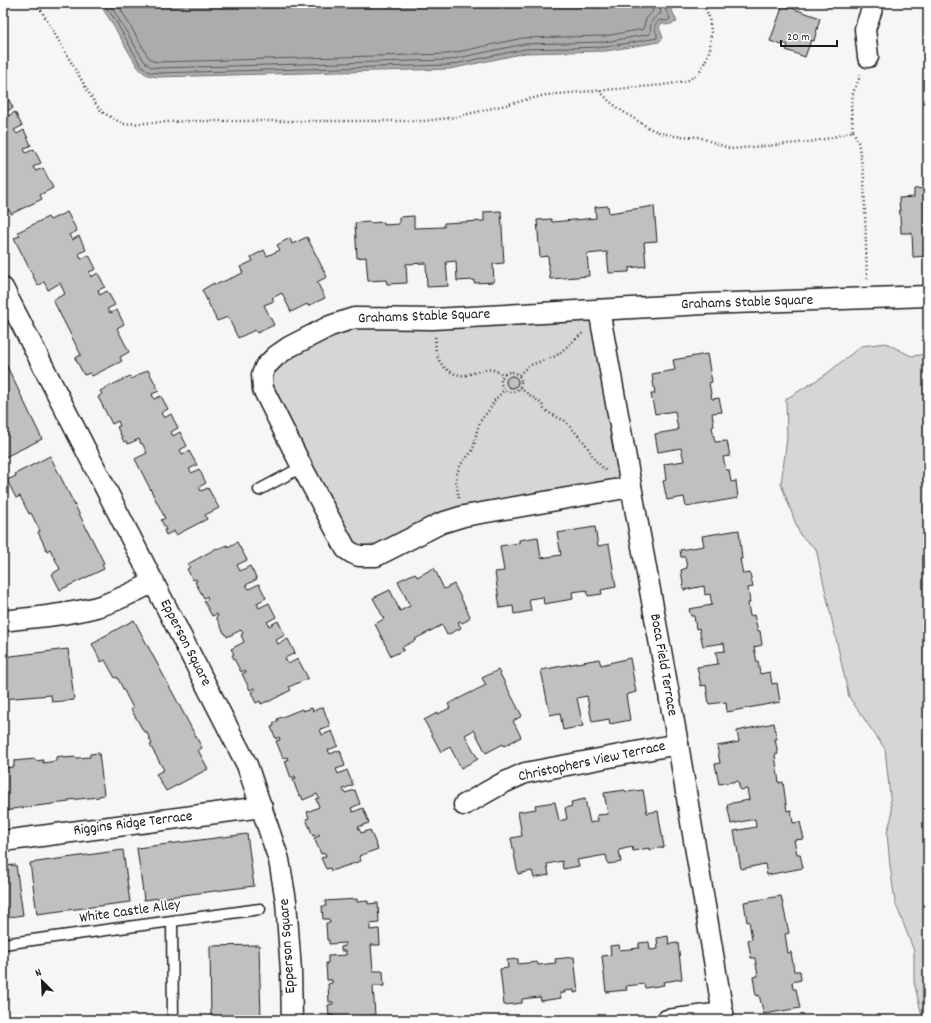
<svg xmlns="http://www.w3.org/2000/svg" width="931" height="1023" viewBox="0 0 931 1023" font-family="Dekko,sans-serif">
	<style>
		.green { fill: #d6d6d6; stroke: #797979 }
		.water { fill: #acacac; stroke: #727272 }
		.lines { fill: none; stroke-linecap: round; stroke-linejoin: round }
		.shore { stroke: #565656; stroke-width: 1 }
		.building { fill: #c0c0c0; stroke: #1c1c1c }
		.lane-casing { stroke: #1c1c1c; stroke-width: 13 }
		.street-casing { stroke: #1c1c1c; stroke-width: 23 }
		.path { stroke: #1c1c1c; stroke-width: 2.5; stroke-dasharray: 1 3; stroke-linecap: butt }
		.lane { stroke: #fff; stroke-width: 10 }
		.street { stroke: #fff; stroke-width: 20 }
		.labels { text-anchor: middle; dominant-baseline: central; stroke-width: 3; stroke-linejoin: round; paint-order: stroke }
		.street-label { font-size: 15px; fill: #1c1c1c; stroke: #fff }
	</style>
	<rect width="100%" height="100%" fill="#f6f6f6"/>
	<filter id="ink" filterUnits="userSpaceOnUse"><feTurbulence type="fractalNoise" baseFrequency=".025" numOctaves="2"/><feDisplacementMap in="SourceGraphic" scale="8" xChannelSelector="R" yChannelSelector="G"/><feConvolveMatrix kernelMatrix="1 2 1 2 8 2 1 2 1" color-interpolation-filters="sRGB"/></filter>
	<g filter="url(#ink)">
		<g class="green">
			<polygon points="599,310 631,487 464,516 359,556 302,467 265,367 330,326"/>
			<polygon points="886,343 911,356 928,354 928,1020 923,1020 914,982 914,951 895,902 890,866 887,833 892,815 885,749 849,697 816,549 800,535 781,484 787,438 786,399 825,375 861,346"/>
		</g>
		<path class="water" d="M99,3H663L671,8L677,22L667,25L662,23L659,27L663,38L659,42L606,51L525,53L450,69L158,77C148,76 143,74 137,66L110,20Z"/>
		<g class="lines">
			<g class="shore">
				<path d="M103,3L114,18L140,64L149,72L158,73L450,65L525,49L606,47L657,38C658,30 650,27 660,20L667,21L670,19C669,13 663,8 663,3"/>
				<path d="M109,3L144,61L151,67L158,68L449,60L524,44L605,42L650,34C651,22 650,20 661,13L658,3"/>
				<polyline points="117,3 149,58 153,61 158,62 448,54 523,38 605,36 643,29 646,19 653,11 652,3"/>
			</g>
		</g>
		<g class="building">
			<polygon points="818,3 831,3 830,7"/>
			<polygon points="783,5 820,18 814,41 811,40 805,57 786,50 788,45 783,43 782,45 770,41"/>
			<polygon points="6,94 13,108 5,112 8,116 15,112 22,126 14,130 17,134 24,130 31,145 24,149 26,153 34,149 41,163 33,167 36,171 43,168 53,188 40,195 42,199 11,214 9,210 3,213 3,95"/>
			<polygon points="928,188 928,256 913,257 912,233 901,233 899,198 914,197 914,189"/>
			<polygon points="608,206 609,213 654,206 657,241 644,242 646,266 629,268 629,272 609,273 607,252 587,254 589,276 550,279 548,256 540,257 537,220 551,219 552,222 596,218 595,207"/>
			<polygon points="501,211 504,263 493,264 494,282 474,283 474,280 457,281 456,261 446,262 448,286 427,287 426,263 406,264 407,283 387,284 386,280 368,281 366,257 357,258 355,223 370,222 370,223 384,222 384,225 399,224 399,217 414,216 414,228 444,227 444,223 484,221 484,212"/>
			<polygon points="67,212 77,231 69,235 72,240 79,236 86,250 79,253 81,259 89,255 96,269 89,272 91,277 98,273 105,287 98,290 100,295 107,291 115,305 107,309 110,313 117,310 124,324 117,328 129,352 120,357 122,361 92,376 90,373 84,375 75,358 81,355 53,300 65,294 60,283 48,290 44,282 38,286 14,238 20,236 18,232 48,217 50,220"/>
			<polygon points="307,237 327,277 317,282 325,298 308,306 307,304 291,312 282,293 272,298 274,301 264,305 274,325 257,333 255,330 238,338 228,317 217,321 202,290 214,283 215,285 243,273 240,267 253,261 251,257 264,250 267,256 280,250 277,245 290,238 292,244"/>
			<polygon points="707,354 712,382 709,383 712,399 719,398 722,412 712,413 714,426 712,427 715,442 727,441 730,456 723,457 726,470 729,470 731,482 736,481 738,498 686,507 684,497 667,500 663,481 666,480 664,464 684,461 681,448 658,452 655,434 678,430 675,411 655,414 651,394 655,394 652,374 675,370 673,360"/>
			<polygon points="3,358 42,439 3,458"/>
			<polygon points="148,370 159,391 152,394 154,399 161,396 168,409 161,413 164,418 171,414 178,428 171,432 173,436 180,432 187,446 180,450 182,454 189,451 197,465 189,469 192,473 199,469 206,483 199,487 201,491 208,488 219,508 205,515 207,519 176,535 174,531 166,535 164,530 166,530 161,520 165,518 135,459 147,453 142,443 141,444 139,439 128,444 126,441 124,442 117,427 120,426 118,421 112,424 98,397 102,394 100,391 130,376 131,379"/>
			<circle cx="512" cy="382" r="6"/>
			<polygon points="50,456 104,563 102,564 104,569 60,590 52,574 60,569 50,549 47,551 38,532 40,531 31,513 29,514 20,496 16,498 7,480 16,476 15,474"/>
			<polygon points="595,527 598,546 609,544 616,587 601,590 602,594 588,596 587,590 572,592 573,599 544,604 543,597 529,599 531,611 514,614 513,606 500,608 495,572 504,571 500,546 519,543 519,540 538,537 541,558 561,555 557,533"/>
			<polygon points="739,530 742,559 740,559 743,574 750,573 753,587 748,588 750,603 748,603 750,616 754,615 758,631 760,631 762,645 754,647 757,662 758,661 760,674 770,672 772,684 777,683 780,702 727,712 726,702 709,704 706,685 701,686 697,667 718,664 716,652 725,651 724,643 703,646 699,628 696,629 694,616 691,616 689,609 712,605 710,594 705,595 704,586 684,590 681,570 687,568 685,557 681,557 680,550 704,546 702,536"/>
			<polygon points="237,542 247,560 237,565 240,571 250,566 257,579 246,585 249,589 259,584 266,598 257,603 259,608 269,603 276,617 267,622 269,626 278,621 285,635 276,640 278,644 288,639 295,653 285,658 288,664 298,659 308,678 289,687 291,690 268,702 268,701 261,704 260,701 256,703 251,692 255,690 254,688 250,690 242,674 246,672 245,670 241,672 232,655 234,654 231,649 244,642 241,635 243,634 241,630 227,637 225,633 224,633 216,617 218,616 217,614 212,616 204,601 208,599 207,596 204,598 195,582 197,581 196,579 193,580 187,569 190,567 188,564 217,548 218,549 227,545 228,547"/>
			<polygon points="434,568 444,589 454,584 470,616 468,620 462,623 460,621 458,622 461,628 447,635 442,625 415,639 416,640 402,647 404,650 391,656 375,624 384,619 373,598 390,590 400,611 410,606 398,581 415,573 417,577"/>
			<polygon points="134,620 202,748 198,750 208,769 166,791 156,774 164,770 150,745 152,744 146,731 144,732 131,709 133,708 117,677 115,678 105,660 101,662 92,644 100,640 99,639"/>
			<polygon points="68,649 74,700 52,702 51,695 3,699 3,657"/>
			<polygon points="630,658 636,692 626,695 630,720 610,724 609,719 592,722 587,696 577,698 583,726 563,730 560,713 550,715 541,670 599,659 601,665"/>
			<polygon points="498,670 522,716 513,721 521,737 504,746 503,744 486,753 474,730 465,735 478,759 461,768 450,747 441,752 424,720 437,713 438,714 450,708 448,704 486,685 482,678"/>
			<polygon points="323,707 330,726 320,729 322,735 332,731 338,746 328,750 330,754 340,750 345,766 336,769 338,774 347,770 353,785 343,789 345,793 355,790 360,804 351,808 353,812 363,808 369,823 358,827 361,833 370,830 378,849 359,856 361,861 331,871 330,868 326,869 321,858 326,856 325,853 321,854 314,838 319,836 319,834 313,836 306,819 309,818 307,812 319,807 316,799 319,798 317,794 303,800 301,795 299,796 293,780 296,779 295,776 291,778 285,761 288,760 287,757 283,758 276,741 280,740 279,737 276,739 271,727 274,726 273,723 278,721 277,719 302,709 303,711 312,708 313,711"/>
			<polygon points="774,723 777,739 775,739 778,754 775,755 779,783 783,782 787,811 791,810 793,823 800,822 804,839 794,840 797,854 800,854 803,868 767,875 765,864 741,869 734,831 756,827 755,819 731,824 727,804 749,800 747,789 740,790 738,781 719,784 715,764 720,763 717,746 739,742 737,731"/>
			<polygon points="99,753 104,795 99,796 99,797 68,800 69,802 12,809 12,810 3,811 3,768 14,767 14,761 35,759 36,761 43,760 43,763 56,761 56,757 63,756 63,758 76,757 76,758 90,757 90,754"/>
			<polygon points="625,790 626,792 643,790 647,813 658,811 664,847 649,850 649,848 633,851 632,847 619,850 621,862 608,864 606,855 577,860 579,866 563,869 562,861 547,864 549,875 534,878 532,871 518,874 511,838 522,836 518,812 536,809 535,805 555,802 559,821 567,819 565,808 572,806 571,802 585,799 590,823 598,821 597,815 608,814 604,793"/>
			<polygon points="247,834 254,886 144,900 137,848"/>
			<polygon points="123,850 130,902 37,914 30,863"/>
			<polygon points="16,865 23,915 3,918 3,866"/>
			<polygon points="781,896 789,933 785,934 788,953 791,952 794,971 800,971 801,980 792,982 793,989 796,989 800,1008 764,1014 759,995 756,996 753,977 758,976 755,958 751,958 748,940 752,939 749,921 747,922 744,902"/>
			<polygon points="357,899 357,902 368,901 368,904 378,903 379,923 370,924 370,930 379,929 380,945 371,945 373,971 383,971 384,986 373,986 375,1015 365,1016 366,1019 333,1019 333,1015 329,1016 328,1005 333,1004 333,1002 329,1002 328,984 332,983 332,980 327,980 326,963 328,963 328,956 346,955 346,951 341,951 341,947 345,946 345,943 329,944 329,940 327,940 326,923 330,923 329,919 323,919 322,906 326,906 325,901"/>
			<polygon points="668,936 669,944 678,943 682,979 663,982 664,985 645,988 644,984 626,986 627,990 606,992 602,956 611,955 610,946 619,945 620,950 639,948 639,943 649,942 650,950 658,949 657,938"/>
			<polygon points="259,945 261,1020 211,1020 210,946"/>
			<polygon points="574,957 578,992 574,993 574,990 564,991 565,993 560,993 561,998 541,1001 540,997 522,999 522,1003 504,1005 500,969 508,968 507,960 518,959 518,964 537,962 538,965 556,963 555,959"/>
		</g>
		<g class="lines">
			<g class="lane-casing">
				<g id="lane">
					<polyline points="259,490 302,467"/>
					<polyline points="172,922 173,1020"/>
					<polyline points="3,944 260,909"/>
				</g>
			</g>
			<g class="street-casing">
				<g id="street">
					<polyline points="868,57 865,29 874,3"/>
					<polyline points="3,288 247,765 279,860 286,901 291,971 292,1020"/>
					<polyline points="599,310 678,744 724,1020"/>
					<polyline points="631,487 464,516 441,523 376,556 359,556 352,553 346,549 302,467 263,389 262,375 265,367 276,356 289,347 330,326 354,318 433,319 704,304 928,296"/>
					<path d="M3,621C35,617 69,615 100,606C119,600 136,591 154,582"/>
					<polyline points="464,805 501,784 525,773 678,744"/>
					<polyline points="3,841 262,807"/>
					<polyline points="667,1020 723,1013"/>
				</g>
			</g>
			<g class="path">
				<polyline points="37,3 93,100 102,112 123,124 190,121 424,121 456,117 546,95 663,85 687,81 698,74 705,62 710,49 711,31 709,17 703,3"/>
				<polyline points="600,91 608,100 619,109 649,128 661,133 674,136 699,137 731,149 809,142 830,138 853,131 851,108 853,93 861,74"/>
				<polyline points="853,131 858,141 864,177 867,279"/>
				<path d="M435,337C436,343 435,350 437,355C440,367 454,377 466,375C481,371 489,365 504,375"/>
				<circle cx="511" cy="382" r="10"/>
				<polyline points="519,375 527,367 533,364 556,356 584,332"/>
				<polyline points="520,388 542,404 544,409 549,413 565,421 585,443 595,460 607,472"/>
				<polyline points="459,498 456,482 457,474 461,464 473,450 477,430 481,420 490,409 494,401 504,390"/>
			</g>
			<use href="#lane" class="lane"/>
			<use href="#street" class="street"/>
		</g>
	</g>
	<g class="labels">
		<g class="street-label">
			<text transform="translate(747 303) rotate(-2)">Grahams Stable Square</text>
			<text transform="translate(424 317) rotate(-2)">Grahams Stable Square</text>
			<text transform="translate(185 643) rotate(63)">Epperson Square</text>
			<text transform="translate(663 665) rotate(80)">Boca Field Terrace</text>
			<text transform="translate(592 762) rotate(-12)">Christophers View Terrace</text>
			<text transform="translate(133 824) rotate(-7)">Riggins Ridge Terrace</text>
			<text transform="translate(130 912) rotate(-8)">White Castle Alley</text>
			<text transform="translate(288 946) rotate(-94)">Epperson Square</text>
		</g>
	</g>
	<rect width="931" height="1023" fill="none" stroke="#fff" stroke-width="16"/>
	<rect x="8" y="8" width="915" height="1007" fill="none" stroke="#1c1c1c" stroke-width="1.5" filter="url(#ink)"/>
	<g transform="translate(42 981) rotate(336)" stroke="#ffffff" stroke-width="3" paint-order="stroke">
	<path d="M0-3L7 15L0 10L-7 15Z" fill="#1c1c1c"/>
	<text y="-6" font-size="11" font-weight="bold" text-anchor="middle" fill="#1c1c1c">N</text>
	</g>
	<path d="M781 40v6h56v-6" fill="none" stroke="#1c1c1c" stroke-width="2"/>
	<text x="787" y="40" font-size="12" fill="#1c1c1c" stroke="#ffffff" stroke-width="3" paint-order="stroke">20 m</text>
</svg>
